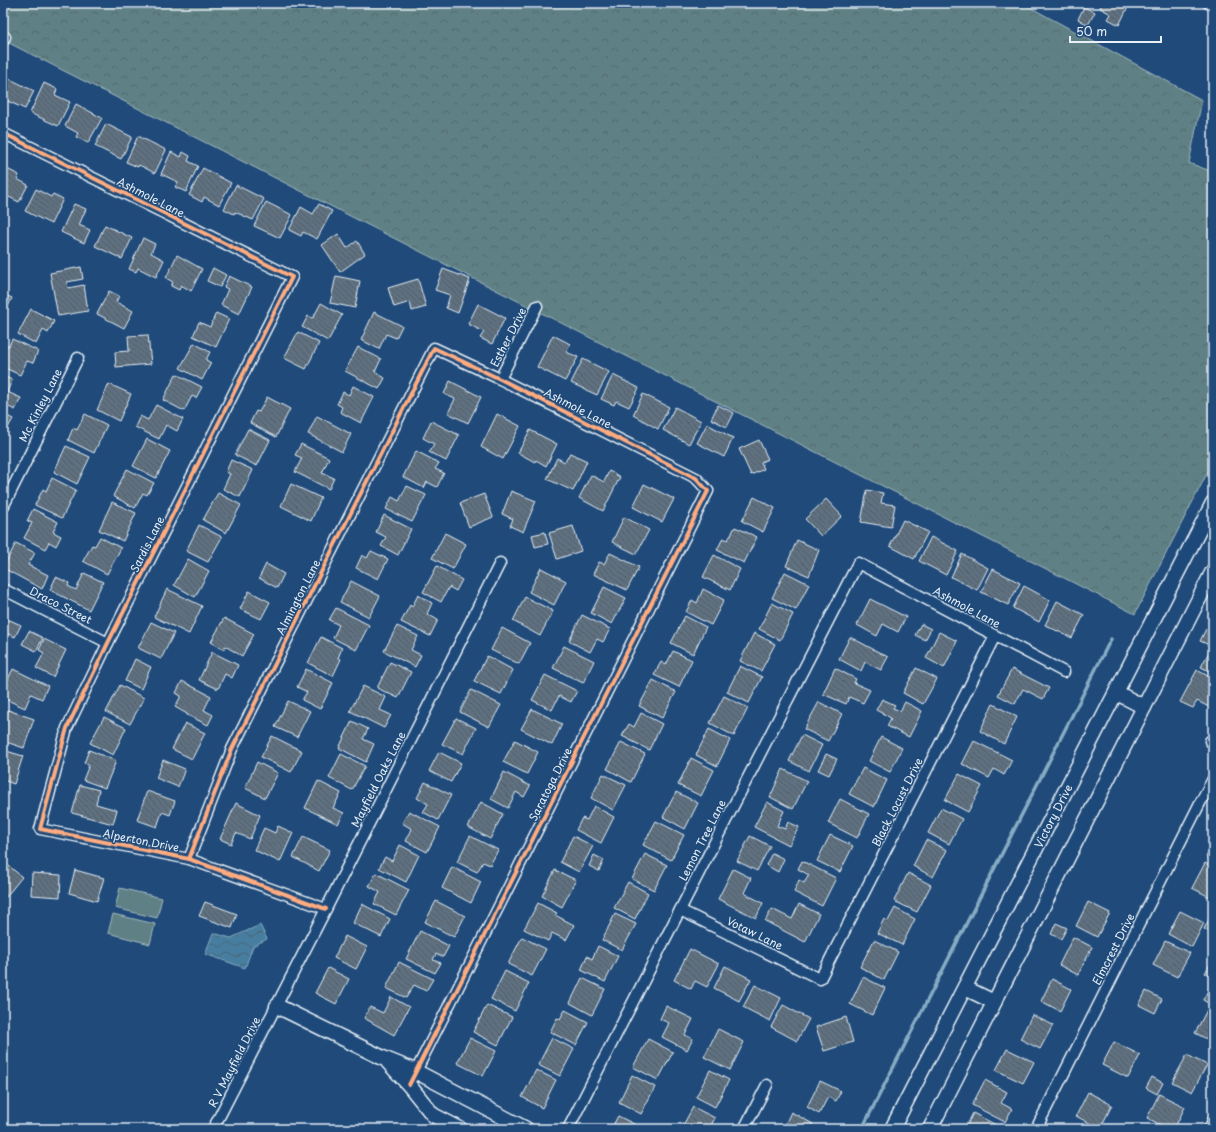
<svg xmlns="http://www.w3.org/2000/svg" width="1216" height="1132" viewBox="0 0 1216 1132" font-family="'Playpen Sans',sans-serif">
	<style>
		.green { fill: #5f8185; stroke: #a4b9be }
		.forest { fill: url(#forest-crowns); stroke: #a4b9be }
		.water { fill: url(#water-waves); stroke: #87acc3 }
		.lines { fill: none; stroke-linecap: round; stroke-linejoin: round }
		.stream { stroke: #87acc3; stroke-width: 3.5 }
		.building { fill: url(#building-back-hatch); stroke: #e8f1f8 }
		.street-casing { stroke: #e8f1f8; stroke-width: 13 }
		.secondary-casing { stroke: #e8f1f8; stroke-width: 17 }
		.street { stroke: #1f4a7a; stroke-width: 10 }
		.secondary { stroke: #1f4a7a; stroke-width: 14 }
		.cycleway-casing { stroke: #1f4a7a; stroke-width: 6 }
		.cycleway { stroke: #ffac80; stroke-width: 4 }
		.labels { text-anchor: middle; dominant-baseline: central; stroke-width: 3; stroke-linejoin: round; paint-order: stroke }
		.street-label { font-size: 11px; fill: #e8f1f8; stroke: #1f4a7a }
	</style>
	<defs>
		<pattern id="forest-crowns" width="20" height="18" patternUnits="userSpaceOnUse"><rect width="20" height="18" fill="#5f8185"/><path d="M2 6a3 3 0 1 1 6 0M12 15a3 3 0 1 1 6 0" fill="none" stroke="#556a6d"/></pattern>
		<pattern id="water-waves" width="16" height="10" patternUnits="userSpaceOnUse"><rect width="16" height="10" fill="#467ea0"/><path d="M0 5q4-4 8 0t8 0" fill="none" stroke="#466679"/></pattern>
		<pattern id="building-back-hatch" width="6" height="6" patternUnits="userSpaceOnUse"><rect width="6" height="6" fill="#5f7180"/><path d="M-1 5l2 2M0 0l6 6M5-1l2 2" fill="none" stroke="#525c65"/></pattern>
	</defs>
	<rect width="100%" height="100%" fill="#1f4a7a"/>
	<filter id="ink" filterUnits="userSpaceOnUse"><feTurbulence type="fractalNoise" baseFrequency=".025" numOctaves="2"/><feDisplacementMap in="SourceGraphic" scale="8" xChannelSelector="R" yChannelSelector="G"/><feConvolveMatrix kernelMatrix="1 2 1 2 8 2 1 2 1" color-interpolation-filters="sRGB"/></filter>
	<g filter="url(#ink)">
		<g class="green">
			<polygon points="120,888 162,898 157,918 115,908"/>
			<polygon points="113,914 155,924 150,944 108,933"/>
		</g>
		<polygon class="forest" points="3,3 1022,3 1202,100 1189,163 1213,172 1213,462 1135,614 3,40"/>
		<polygon class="water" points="260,925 267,939 253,946 245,968 205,954 213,933 231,938"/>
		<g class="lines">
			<polyline class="stream" points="862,1129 1111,639"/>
		</g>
		<g class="building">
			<polygon points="1102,3 1130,3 1119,25 1108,19 1111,14 1100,8"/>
			<polygon points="1084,7 1095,12 1088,25 1078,19"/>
			<polygon points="8,78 34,91 25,109 3,99 3,89"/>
			<polygon points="44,83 57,89 55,95 70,102 58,126 30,113"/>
			<polygon points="76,104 102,118 88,143 76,137 78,133 65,126"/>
			<polygon points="106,124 132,137 121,159 95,146"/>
			<polygon points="138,136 166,150 155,173 139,165 138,167 126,162"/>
			<polygon points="171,152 181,157 183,152 190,156 188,161 198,166 186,192 175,187 178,182 161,174"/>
			<polygon points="5,168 19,175 17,179 28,185 19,202 3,194 3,171"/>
			<polygon points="203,168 231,183 219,205 204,197 202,202 189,195"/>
			<polygon points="236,185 264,199 253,220 235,212 234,214 224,209"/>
			<polygon points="36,189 51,197 53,194 63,199 51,224 25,211"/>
			<polygon points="266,202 292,215 280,238 254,226"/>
			<polygon points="74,204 86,209 79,225 90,230 84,243 61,232"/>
			<polygon points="319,204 332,211 317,239 303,232 301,236 289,230 301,207 313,214"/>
			<polygon points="105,225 132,238 122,259 95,246"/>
			<polygon points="338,234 347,248 357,241 365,254 340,272 322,245"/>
			<polygon points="143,238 155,244 151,253 164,260 156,277 138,268 136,272 129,269"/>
			<polygon points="177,255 202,269 191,291 181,285 179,290 171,286 173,282 166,278"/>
			<polygon points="81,267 83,279 67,282 68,288 84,285 88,311 58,316 50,273"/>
			<polygon points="213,268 226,275 220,287 207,281"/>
			<polygon points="443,269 470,279 458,313 446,308 450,295 435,290"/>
			<polygon points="229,276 252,287 239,314 221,305 228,289 224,287"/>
			<polygon points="336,276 360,281 355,308 330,303"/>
			<polygon points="418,279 426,307 412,311 410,302 394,307 388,288"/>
			<polygon points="109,291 119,296 116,302 133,311 124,328 97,314"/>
			<polygon points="3,294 12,298 3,317"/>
			<polygon points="321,303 342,315 328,341 302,327 308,316 313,318"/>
			<polygon points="478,304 505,318 492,344 480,338 484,332 468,324"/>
			<polygon points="31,309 54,321 48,333 43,330 36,344 18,334"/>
			<polygon points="374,312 402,326 396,338 386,334 379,349 361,340"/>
			<polygon points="216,313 229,319 216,347 193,336 199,322 210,327"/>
			<polygon points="298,332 319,343 306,369 284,358"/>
			<polygon points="148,335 151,364 116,367 115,352 129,351 128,336"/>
			<polygon points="553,335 570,344 566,352 578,357 565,381 537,367"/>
			<polygon points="12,339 38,351 33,363 27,361 20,375 3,367 4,355 3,346 4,344 9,346"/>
			<polygon points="194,343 210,352 206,360 211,363 202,380 180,368"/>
			<polygon points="358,347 381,359 375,372 385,378 379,389 345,371"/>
			<polygon points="583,359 609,372 597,395 571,383"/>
			<polygon points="176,374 202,387 196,398 192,396 184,411 163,400"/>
			<polygon points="613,375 639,388 629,407 616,401 614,405 601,399"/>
			<polygon points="3,376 12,380 7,392 21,398 15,410 3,404"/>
			<polygon points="450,381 481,397 468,423 448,413 455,399 444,394"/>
			<polygon points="109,384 131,394 119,421 97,410"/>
			<polygon points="353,386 374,397 361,423 340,412 342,407 337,404 343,392 349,395"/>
			<polygon points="643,394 669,407 658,429 633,415"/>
			<polygon points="267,397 290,409 276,437 250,423 256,411 259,412"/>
			<polygon points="156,405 183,419 177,431 166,425 159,439 135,427 140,416 148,420"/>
			<polygon points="718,405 734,413 727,427 711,419"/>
			<polygon points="675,407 701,421 689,444 663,430"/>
			<polygon points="3,414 13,419 3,436"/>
			<polygon points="85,414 107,425 94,453 68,440 73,428 77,430"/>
			<polygon points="497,414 520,426 503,459 481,447"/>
			<polygon points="317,416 351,434 342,452 308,434"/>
			<polygon points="431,421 459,435 446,461 429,452 434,444 423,438"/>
			<polygon points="707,424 733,438 724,457 697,443"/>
			<polygon points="248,429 270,440 257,466 235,455"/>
			<polygon points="530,430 557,444 546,466 536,460 535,462 518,453"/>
			<polygon points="147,439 170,451 156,478 133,466"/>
			<polygon points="759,440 768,459 761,462 764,469 751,475 739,449"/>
			<polygon points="301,444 329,458 322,473 334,478 329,489 295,472 302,458 295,455"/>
			<polygon points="66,446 90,457 77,484 54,472"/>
			<polygon points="416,451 439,463 435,469 444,473 437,487 427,482 424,488 403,477"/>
			<polygon points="570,453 587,461 573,491 547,479 557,458 565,462"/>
			<polygon points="231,460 253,470 240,497 223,489 230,474 226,472"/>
			<polygon points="127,469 154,483 147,495 143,493 135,508 113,496"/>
			<polygon points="609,471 620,477 603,511 579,498 591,475 604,482"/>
			<polygon points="52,478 76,490 62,518 35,505 43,489 46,491"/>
			<polygon points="291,484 321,498 311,521 281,506"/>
			<polygon points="644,484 674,499 662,522 633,507"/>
			<polygon points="407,486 426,495 412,522 386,509 392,497 399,501"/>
			<polygon points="867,490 883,493 881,503 895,505 891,527 861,522"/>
			<polygon points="511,491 536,501 523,532 510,526 513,519 502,514"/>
			<polygon points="218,493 241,505 226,533 203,520"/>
			<polygon points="484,494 493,517 469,527 460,503"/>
			<polygon points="754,497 775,508 763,532 742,521"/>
			<polygon points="826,499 842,516 821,536 805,519"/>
			<polygon points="112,502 136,513 123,541 99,530"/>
			<polygon points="33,509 58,522 53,532 61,536 56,546 49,542 45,549 24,538 32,523 27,521"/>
			<polygon points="384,515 411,529 398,555 381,546 386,537 376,532"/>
			<polygon points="624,517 649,530 636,554 612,542"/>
			<polygon points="903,520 928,532 914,559 890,546"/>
			<polygon points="199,525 222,537 208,562 186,551"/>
			<polygon points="573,526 581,551 557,559 549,533"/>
			<polygon points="735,527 757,537 744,563 717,550 723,538 728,540"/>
			<polygon points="545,532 548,544 535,547 532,535"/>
			<polygon points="445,533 466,544 453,569 432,558"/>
			<polygon points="100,537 121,548 107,574 83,561 92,545 95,546"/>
			<polygon points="931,537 958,551 946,575 919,561"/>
			<polygon points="797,540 819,550 809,576 786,566"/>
			<polygon points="16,543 35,553 28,565 48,575 42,589 3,568"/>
			<polygon points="371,551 388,559 378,579 356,568 362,555 367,558"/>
			<polygon points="610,553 639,567 627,590 593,574 599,562 604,564"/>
			<polygon points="962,554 988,568 977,590 951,577"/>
			<polygon points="714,555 740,569 730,590 703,577"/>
			<polygon points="188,559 209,571 195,597 174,585"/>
			<polygon points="266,564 284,574 277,588 259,578"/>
			<polygon points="437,566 462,580 456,591 449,587 441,602 423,592"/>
			<polygon points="541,568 566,581 554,605 529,592"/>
			<polygon points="993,569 1020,583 1008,605 981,592"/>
			<polygon points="785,572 809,584 796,610 772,598"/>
			<polygon points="84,573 103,582 89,610 50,590 56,577 69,583 68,586 76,590"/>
			<polygon points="351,581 380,596 369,617 340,602"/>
			<polygon points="1024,586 1050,600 1039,622 1013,608"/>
			<polygon points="604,587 626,598 612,624 591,613"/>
			<polygon points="167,589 202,606 189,634 154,617"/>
			<polygon points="703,589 724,600 711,625 686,612 692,600 697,603"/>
			<polygon points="249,591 270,602 261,619 240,609"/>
			<polygon points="418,595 432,603 427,614 438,620 430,636 401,622 410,605 412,607"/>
			<polygon points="525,597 553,611 540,636 513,621"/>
			<polygon points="870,599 906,617 898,632 883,624 877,636 857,625"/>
			<polygon points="1057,601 1084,615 1072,638 1045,625"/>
			<polygon points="772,603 793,614 780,640 759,629"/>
			<polygon points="336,608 369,625 356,650 333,638 339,625 329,620"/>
			<polygon points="582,615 610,629 603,642 597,639 590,652 569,641"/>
			<polygon points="685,616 706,627 693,654 671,643"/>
			<polygon points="3,617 21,625 15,637 6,633 3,639"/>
			<polygon points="224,618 254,634 242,656 225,646 224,649 211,642"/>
			<polygon points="151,622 174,633 161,659 138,648"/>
			<polygon points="921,624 931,629 925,640 915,635"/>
			<polygon points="397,626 418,636 411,650 421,655 415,667 384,651"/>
			<polygon points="502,628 530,643 519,664 491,650"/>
			<polygon points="1206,629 1213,633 1213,641 1211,644 1213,645 1213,673 1201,667 1212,646 1200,641"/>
			<polygon points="29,631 43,638 36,651 22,644"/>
			<polygon points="939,632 957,641 944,668 926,658"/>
			<polygon points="754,633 775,644 761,671 740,661"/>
			<polygon points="321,637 342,648 338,658 341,659 333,676 308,663"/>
			<polygon points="850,637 888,657 881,670 865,662 861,671 839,659"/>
			<polygon points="44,639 66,650 53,677 36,668 44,653 39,650"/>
			<polygon points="564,646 594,661 583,683 553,668"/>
			<polygon points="673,651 692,660 679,687 654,675 661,662 666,665"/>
			<polygon points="212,652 238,665 232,678 225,674 218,689 199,680"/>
			<polygon points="487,656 513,670 501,694 474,681"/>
			<polygon points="135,659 151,667 141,689 125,681"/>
			<polygon points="390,662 411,672 398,698 377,688"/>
			<polygon points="740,666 762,677 749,703 727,692"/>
			<polygon points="835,668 856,679 854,683 870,690 863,703 849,697 846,704 823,694"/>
			<polygon points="916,668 937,679 923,704 903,693"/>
			<polygon points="13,669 48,686 42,699 31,694 25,708 3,698 3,689"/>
			<polygon points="306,669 333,683 320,709 302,700 307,692 297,687"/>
			<polygon points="1012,669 1049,688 1043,699 1023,689 1015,704 998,695"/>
			<polygon points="1197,670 1213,679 1213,699 1209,707 1197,701 1193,708 1180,702"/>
			<polygon points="545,675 577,691 571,702 559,696 552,710 532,700"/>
			<polygon points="653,680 676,692 662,718 639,706"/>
			<polygon points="182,681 211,696 204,710 213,715 208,725 187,715 187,714 175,707 181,696 176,693"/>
			<polygon points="120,685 144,698 130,724 106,712"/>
			<polygon points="363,686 386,697 380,710 391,715 384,728 350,711"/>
			<polygon points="471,690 501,705 489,727 460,712"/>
			<polygon points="724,696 748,708 734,736 710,723"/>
			<polygon points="882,699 895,705 893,708 900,711 905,702 922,711 909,737 887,726 891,718 876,710"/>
			<polygon points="288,701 310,711 297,737 275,727"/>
			<polygon points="819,702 842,714 828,741 804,729"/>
			<polygon points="993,704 1017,717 1004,744 980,731"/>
			<polygon points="532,709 562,724 552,745 521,729"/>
			<polygon points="8,710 34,719 24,748 3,741 3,724"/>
			<polygon points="641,713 662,724 649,750 622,736 629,724 634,727"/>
			<polygon points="104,717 126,728 113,755 90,743"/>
			<polygon points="456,718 476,728 463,754 442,744"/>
			<polygon points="352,721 368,729 363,739 374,744 366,762 339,748"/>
			<polygon points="185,723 205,733 192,759 172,749"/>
			<polygon points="709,729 730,740 717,766 696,755"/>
			<polygon points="802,735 822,745 809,771 789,761"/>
			<polygon points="272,736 302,751 291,772 261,757"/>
			<polygon points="881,737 902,748 890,772 869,761"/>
			<polygon points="515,740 538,752 527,774 503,762"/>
			<polygon points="974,741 1012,760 1004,775 994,769 989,778 962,764"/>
			<polygon points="621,742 645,754 631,782 607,769"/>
			<polygon points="3,750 23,756 14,784 3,780"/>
			<polygon points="89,750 116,761 105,788 83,780 89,765 84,763"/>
			<polygon points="439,752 461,763 451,782 429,771"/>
			<polygon points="341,754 365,766 352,790 329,778"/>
			<polygon points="826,754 837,759 829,775 818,770"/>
			<polygon points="691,758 714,770 701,796 678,785"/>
			<polygon points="163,760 185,769 178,787 156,778"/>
			<polygon points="257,762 278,773 265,798 245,788"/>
			<polygon points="863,768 887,780 874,807 849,794"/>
			<polygon points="783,769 807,781 793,809 770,797"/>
			<polygon points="504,772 530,786 524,797 516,792 508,808 491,799"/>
			<polygon points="603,774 626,785 613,810 591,798"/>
			<polygon points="959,774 982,786 968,812 945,800"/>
			<polygon points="318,781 341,793 333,808 344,813 338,824 305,808"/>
			<polygon points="425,782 451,795 438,820 423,812 428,804 417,798"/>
			<polygon points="80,785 99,790 96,804 117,810 113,824 72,813"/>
			<polygon points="147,791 175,801 170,815 162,812 157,827 137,820"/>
			<polygon points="676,792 698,803 685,829 663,817"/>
			<polygon points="840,799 869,814 857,838 828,823"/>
			<polygon points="481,802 503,814 490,839 468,827"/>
			<polygon points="767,802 784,811 777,826 785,829 788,822 799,827 789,845 754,827"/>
			<polygon points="236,803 260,815 250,839 236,833 231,844 220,839"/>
			<polygon points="594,806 614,817 601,843 576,830 582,818 587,820"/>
			<polygon points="941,808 962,819 949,844 928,833"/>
			<polygon points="409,811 440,827 427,852 406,841 412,829 402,823"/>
			<polygon points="656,821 684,835 671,860 643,845"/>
			<polygon points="278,826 293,833 280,862 254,850 264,828 275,833"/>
			<polygon points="830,835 853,846 840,872 817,861"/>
			<polygon points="470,836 498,850 490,865 483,862 477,872 457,862"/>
			<polygon points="573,836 593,846 579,872 560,862"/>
			<polygon points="750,836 770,846 757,871 737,861"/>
			<polygon points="303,837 330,850 319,871 293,857"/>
			<polygon points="926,840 947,850 933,877 913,866"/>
			<polygon points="400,845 419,855 406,882 379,868 385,857 392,861"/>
			<polygon points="1213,845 1213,861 1206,857"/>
			<polygon points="772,853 784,859 778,872 766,865"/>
			<polygon points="645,854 667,865 654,890 632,879"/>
			<polygon points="594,855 604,860 599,871 589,866"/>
			<polygon points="3,861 22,877 5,898 3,896"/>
			<polygon points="802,861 836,878 822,906 794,892 799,880 804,883 809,875 798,869"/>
			<polygon points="1205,863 1213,867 1213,891 1210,897 1192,888"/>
			<polygon points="452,867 481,882 471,903 442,888"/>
			<polygon points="733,869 751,878 744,893 763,903 756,918 718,899"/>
			<polygon points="75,870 104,878 97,901 69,893"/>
			<polygon points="555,870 576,880 562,907 542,896"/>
			<polygon points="32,873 61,875 60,897 31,895"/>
			<polygon points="376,873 409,890 396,915 374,904 380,892 369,886"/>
			<polygon points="908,873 931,885 917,912 894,901"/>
			<polygon points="628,882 648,893 635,919 614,908"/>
			<polygon points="436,901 465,916 454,937 425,922"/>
			<polygon points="205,902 237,914 232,928 199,916"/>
			<polygon points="1088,902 1110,913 1097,937 1076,926"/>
			<polygon points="538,903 557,913 555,915 574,925 566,940 552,933 548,941 524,929"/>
			<polygon points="362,904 390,919 381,937 353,923"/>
			<polygon points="799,904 819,914 805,942 765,921 772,909 792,919"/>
			<polygon points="895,908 915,919 902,945 877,933 884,919 888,921"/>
			<polygon points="1180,911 1204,923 1192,947 1168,934"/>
			<polygon points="615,914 636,924 622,950 602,940"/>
			<polygon points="1212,914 1213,915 1213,934 1204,929"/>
			<polygon points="1056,923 1067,928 1061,939 1051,934"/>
			<polygon points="420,931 449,946 443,957 436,954 433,960 441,963 435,973 406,959"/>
			<polygon points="345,936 367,947 356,969 334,958"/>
			<polygon points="522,937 546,949 532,976 508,964"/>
			<polygon points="1073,937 1092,947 1078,975 1059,965"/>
			<polygon points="874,940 898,952 884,980 860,967"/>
			<polygon points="1165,941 1190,953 1177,977 1153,965"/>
			<polygon points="598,946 618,956 605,982 581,970 587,956 592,959"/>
			<polygon points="690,949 719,964 707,987 695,981 691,989 674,980"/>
			<polygon points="1212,961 1213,962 1213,977 1205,973"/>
			<polygon points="399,962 433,979 426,991 414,985 406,998 386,988"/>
			<polygon points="725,966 751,979 739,1001 714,988"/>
			<polygon points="328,968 349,979 336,1004 315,993"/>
			<polygon points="505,971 529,983 515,1011 491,999"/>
			<polygon points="863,977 885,988 872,1015 850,1004"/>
			<polygon points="582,978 605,989 592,1015 570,1003"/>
			<polygon points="1052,979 1071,989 1060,1011 1041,1001"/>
			<polygon points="1213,981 1213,1006 1203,1000"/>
			<polygon points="755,985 781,998 770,1021 743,1007"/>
			<polygon points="1146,991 1162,999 1155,1013 1139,1005"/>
			<polygon points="391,997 409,1007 394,1035 364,1018 370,1007 383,1013"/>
			<polygon points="487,1005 512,1017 498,1045 473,1032"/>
			<polygon points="783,1005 809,1019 797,1041 771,1027"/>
			<polygon points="666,1006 693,1019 685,1035 693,1039 687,1050 662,1037 669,1023 660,1019"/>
			<polygon points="1208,1008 1213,1011 1213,1042 1195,1033"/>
			<polygon points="565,1010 588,1022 576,1045 550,1032 557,1018 560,1019"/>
			<polygon points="1032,1015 1053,1025 1040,1049 1020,1039"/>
			<polygon points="846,1017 853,1042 824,1051 816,1027"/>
			<polygon points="718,1029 744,1042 730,1070 704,1057"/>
			<polygon points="470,1038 496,1051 483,1076 457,1063"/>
			<polygon points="552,1038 574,1049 560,1076 538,1065"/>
			<polygon points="648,1039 673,1052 658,1080 633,1067"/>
			<polygon points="1114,1042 1140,1055 1128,1078 1102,1065"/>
			<polygon points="1007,1049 1034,1062 1023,1083 996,1070"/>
			<polygon points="1187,1055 1207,1065 1192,1092 1172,1082"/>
			<polygon points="536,1070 556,1080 542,1108 522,1097"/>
			<polygon points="710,1070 729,1080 715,1107 696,1097"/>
			<polygon points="632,1075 655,1087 641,1114 619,1102"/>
			<polygon points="1152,1077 1163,1083 1157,1094 1146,1088"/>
			<polygon points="985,1080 1007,1092 1001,1103 1012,1109 1005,1122 972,1105"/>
			<polygon points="820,1081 841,1091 836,1101 828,1097 819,1114 807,1107"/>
			<polygon points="1088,1092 1112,1105 1100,1129 1076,1116"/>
			<polygon points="1159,1094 1185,1107 1174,1129 1169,1129 1147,1118"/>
			<polygon points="693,1107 715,1118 709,1129 681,1129"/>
			<polygon points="791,1112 813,1124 810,1129 783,1129"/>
			<polygon points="973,1113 1002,1128 1001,1129 965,1129"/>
			<polygon points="618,1116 636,1125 633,1129 611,1129"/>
		</g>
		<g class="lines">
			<g class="street-casing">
				<g id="street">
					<polyline points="1208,3 1213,5"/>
					<polyline points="3,41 5,37"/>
					<polyline points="3,133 292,277 108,643 67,728 40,829 189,859 326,909"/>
					<polyline points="500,379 537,306"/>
					<polyline points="3,507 78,358"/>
					<polyline points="3,589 108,643"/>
					<polyline points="1210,741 1213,742"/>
					<polyline points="189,859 232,749 434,348 500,379 696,478 708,491 413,1077"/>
					<polyline points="680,910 820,979 995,636"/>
					<polyline points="213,1129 326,909 500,563"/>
					<polyline points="568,1129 680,910 858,563 1064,672"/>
					<polyline points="744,1129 767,1085"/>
					<polyline points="1036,1129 1201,801 1213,779"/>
					<polyline points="1209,1129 1213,1121"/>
				</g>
			</g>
			<g class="secondary-casing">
				<g id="secondary">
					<polyline points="1117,693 1144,707"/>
					<polyline points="965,988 994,1002"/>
					<polyline points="277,1006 383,1058 415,1071 526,1129"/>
					<polyline points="388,1062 409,1085 433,1115 460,1129"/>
					<polyline points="892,1129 1213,503"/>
					<polyline points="930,1129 1213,571"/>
				</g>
			</g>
			<use href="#street" class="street"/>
			<use href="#secondary" class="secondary"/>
			<g class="cycleway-casing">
				<g id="cycleway">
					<polyline points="3,133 292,277 108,643 67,728 40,829 189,859 326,909"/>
					<polyline points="189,859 232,749 434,348 500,379 696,478 708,491 409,1085"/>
				</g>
			</g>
			<use href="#cycleway" class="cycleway"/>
		</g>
	</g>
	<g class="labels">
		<g class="street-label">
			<text transform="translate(151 197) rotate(27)">Ashmole Lane</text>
			<text transform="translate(508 337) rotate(-63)">Esther Drive</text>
			<text transform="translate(40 405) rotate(-63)">Mc Kinley Lane</text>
			<text transform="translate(578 408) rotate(27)">Ashmole Lane</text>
			<text transform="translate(147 544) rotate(-63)">Sardis Lane</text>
			<text transform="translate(298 597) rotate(-63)">Almington Lane</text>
			<text transform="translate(61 605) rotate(27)">Draco Street</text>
			<text transform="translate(967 607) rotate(28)">Ashmole Lane</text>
			<text transform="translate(378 779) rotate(-63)">Mayfield Oaks Lane</text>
			<text transform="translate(550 784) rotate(-63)">Saratoga Drive</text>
			<text transform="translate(897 802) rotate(-63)">Black Locust Drive</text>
			<text transform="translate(1053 816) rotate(-63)">Victory Drive</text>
			<text transform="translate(141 840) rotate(11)">Alperton Drive</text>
			<text transform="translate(702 840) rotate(-63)">Lemon Tree Lane</text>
			<text transform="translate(755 933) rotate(26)">Votaw Lane</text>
			<text transform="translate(1113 949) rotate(-63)">Elmcrest Drive</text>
			<text transform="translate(234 1062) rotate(-63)">R V Mayfield Drive</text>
		</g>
	</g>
	<rect width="1216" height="1132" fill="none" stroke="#1f4a7a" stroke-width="16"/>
	<rect x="8" y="8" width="1200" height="1116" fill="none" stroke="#e8f1f8" stroke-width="1.5" filter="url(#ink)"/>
	<path d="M1070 36v6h91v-6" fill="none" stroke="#e8f1f8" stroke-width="2"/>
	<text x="1076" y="36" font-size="12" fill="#e8f1f8" stroke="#1f4a7a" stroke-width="3" paint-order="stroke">50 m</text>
</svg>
